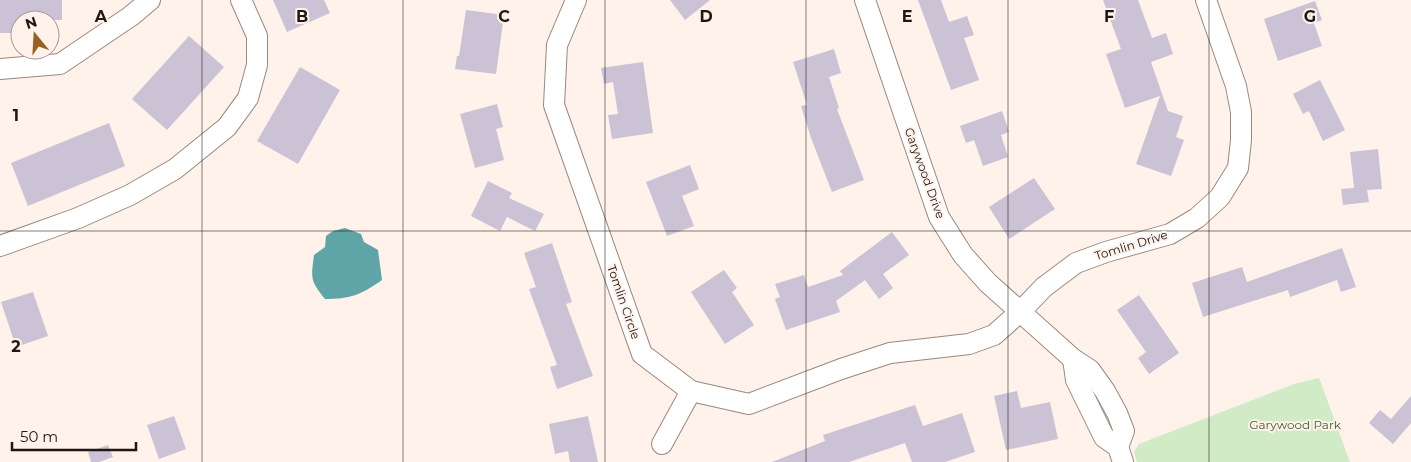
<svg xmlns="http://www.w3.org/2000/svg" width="1411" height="462" viewBox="0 0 1411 462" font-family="Montserrat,sans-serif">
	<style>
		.green { fill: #d0ebc6 }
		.water { fill: #5fa4a7 }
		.building { fill: #ccc2d5 }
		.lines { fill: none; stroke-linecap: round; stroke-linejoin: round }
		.minor-casing { stroke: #9a887b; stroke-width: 22 }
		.minor { stroke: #fff; stroke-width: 20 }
		.grid { fill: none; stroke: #1e1712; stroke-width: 1; stroke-opacity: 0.55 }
		.labels { text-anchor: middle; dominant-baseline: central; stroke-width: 4; stroke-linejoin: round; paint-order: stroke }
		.street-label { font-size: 12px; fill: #1e1712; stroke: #fef2ea }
		.park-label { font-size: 12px; fill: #3a6328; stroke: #fef2ea }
		.grid-label { font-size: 16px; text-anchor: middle; font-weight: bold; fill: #1e1712; stroke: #fef2ea; stroke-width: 4; stroke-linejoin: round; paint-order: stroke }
	</style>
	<rect width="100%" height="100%" fill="#fef2ea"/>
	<polygon class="green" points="1319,378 1350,462 1137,462 1134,452 1139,444 1294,384"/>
	<path class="water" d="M345,228L361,234L364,242L378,250L382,280C361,295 350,299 325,299C310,280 311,279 314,255L325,247L326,236L333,231Z"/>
	<g class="building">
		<polygon points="0,0 62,0 62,20 20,20 20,33 0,33"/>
		<polygon points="273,0 324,0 330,13 287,32"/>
		<polygon points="670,0 710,0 685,20"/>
		<polygon points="918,0 941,0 949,22 967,16 974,35 964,38 979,80 951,90"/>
		<polygon points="1103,0 1138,0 1152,38 1166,33 1173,54 1151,62 1168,111 1183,116 1176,137 1184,140 1171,176 1136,164 1160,96 1125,108 1106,54 1121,49"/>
		<polygon points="1315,1 1322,20 1314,23 1322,46 1278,61 1264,19"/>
		<polygon points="466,10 504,15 496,74 455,69 457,56 459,56"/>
		<polygon points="189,36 224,67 167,130 132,99"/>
		<polygon points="834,49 841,73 829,77 839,108 837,109 864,180 832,192 811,138 801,106 807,105 793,62"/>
		<polygon points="643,62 653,133 612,139 608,115 618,114 613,82 604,84 601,68"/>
		<polygon points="300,67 340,90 298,164 257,141"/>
		<polygon points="1320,80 1345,130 1323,141 1309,111 1303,114 1293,94"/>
		<polygon points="497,104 503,127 496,129 504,160 475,168 460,114"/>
		<polygon points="1002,111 1009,132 1001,135 1008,157 983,166 974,140 966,143 960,126"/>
		<polygon points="109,123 125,166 28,206 11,163"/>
		<polygon points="1378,149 1382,189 1367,190 1369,202 1343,205 1341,189 1354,188 1350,152"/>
		<polygon points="690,165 699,189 682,196 694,226 667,236 646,182"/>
		<polygon points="1034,178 1055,209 1009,239 989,207"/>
		<polygon points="488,181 512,193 509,198 544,214 535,231 507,217 500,231 471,216"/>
		<polygon points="892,232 909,255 883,274 893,288 879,299 865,280 836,301 840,312 786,330 775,299 780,297 775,284 804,275 808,287 843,275 840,271"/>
		<polygon points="552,243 572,302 566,304 593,376 557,389 550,367 557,365 529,289 536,287 524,253"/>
		<polygon points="1342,248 1356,287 1341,292 1337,280 1290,297 1288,290 1203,317 1192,283 1242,267 1247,282"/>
		<polygon points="724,270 737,288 732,292 754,325 725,344 691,292"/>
		<polygon points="33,292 48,336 16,347 1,302"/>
		<polygon points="1139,295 1179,353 1149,374 1138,358 1146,352 1117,310"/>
		<polygon points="1017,391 1021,408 1050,402 1058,439 1006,450 994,396"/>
		<polygon points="1411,396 1411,423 1393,444 1369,423 1380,410 1391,419"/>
		<polygon points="915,405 923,426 962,413 975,452 945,462 912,462 905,443 849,462 772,462 825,441 823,435"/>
		<polygon points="174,416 186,449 159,459 147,425"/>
		<polygon points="588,416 598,462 570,462 568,451 555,454 549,424"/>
		<polygon points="108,445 113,457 99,462 91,462 88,452"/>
	</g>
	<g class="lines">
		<g class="minor-casing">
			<g id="minor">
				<polyline points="576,0 557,45 554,105 642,354 691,391 749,404 841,369 890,353 969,344 994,335 1021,311 1044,287 1076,263 1106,252 1170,234 1197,218 1220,197 1238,168 1241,140 1241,112 1236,86 1206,0"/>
				<polyline points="865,0 939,217 963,255 988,283 1073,359 1090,370 1105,391 1117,413 1124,431 1118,447"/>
				<polyline points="0,69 60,64 131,16 150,0"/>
				<polyline points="0,246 78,218 130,195 175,169 227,127 248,98 257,65 257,36 241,0"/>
				<polyline points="1073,359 1076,380 1104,437 1118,447 1123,462"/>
				<polyline points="662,444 691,391"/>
			</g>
		</g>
		<use href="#minor" class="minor"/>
	</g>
	<path class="grid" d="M202,0V462M403,0V462M605,0V462M806,0V462M1008,0V462M1209,0V462M0,231H1411"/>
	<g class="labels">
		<g class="street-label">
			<text transform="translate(925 173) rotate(70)">Garywood Drive</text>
			<text transform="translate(1131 245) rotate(-17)">Tomlin Drive</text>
			<text transform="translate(624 302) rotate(71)">Tomlin Circle</text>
		</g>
		<g class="park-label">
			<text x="1295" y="424">Garywood Park</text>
		</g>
	</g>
	<g class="grid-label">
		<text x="101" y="22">A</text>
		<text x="302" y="22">B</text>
		<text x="504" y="22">C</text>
		<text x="706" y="22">D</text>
		<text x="907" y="22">E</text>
		<text x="1109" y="22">F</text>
		<text x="1310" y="22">G</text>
		<text x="16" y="121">1</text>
		<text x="16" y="352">2</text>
	</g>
	<g transform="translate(35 35) rotate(342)"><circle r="24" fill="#fef2ea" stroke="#a49a94"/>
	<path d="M0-4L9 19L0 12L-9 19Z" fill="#9a601f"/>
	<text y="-8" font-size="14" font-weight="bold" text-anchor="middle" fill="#1e1712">N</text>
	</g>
	<path d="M12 442v8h124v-8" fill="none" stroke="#1e1712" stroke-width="2.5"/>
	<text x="20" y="442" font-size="15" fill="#1e1712" stroke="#fef2ea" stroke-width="4" paint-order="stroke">50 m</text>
</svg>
